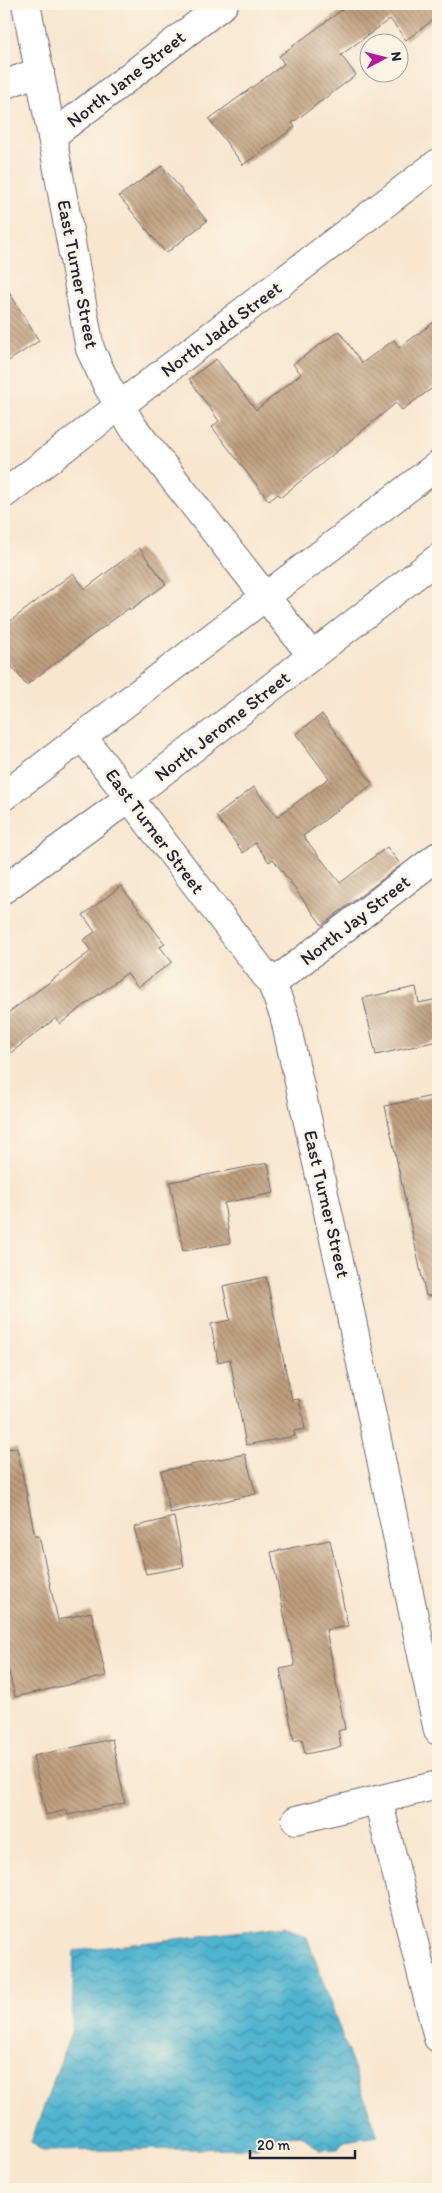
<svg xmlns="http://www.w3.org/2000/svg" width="442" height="2193" viewBox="0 0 442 2193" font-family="Itim,sans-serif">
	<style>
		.park { fill: #b9cf73; stroke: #6e7857 }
		.water { fill: url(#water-waves); stroke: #396b85 }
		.building { fill: url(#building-back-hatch) }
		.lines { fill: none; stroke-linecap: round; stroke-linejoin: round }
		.minor-casing { stroke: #6d676f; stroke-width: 30 }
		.minor { stroke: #fff; stroke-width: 28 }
		.labels { text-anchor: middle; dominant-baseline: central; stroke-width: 5; stroke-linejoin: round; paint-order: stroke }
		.street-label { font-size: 19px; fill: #22223b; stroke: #fcf5e5 }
	</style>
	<defs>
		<pattern id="water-waves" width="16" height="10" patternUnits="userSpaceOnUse" patternTransform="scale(1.25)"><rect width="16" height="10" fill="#50b4cf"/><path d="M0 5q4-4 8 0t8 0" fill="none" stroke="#4292a9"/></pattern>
		<pattern id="building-back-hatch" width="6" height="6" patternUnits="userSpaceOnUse" patternTransform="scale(1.25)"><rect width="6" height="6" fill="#be9e7d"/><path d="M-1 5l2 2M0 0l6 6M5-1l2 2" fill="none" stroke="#9a8068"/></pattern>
	</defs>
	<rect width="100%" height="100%" fill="#fcf5e5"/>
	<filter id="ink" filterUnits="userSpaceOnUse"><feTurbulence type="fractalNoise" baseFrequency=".02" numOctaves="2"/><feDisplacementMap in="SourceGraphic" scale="10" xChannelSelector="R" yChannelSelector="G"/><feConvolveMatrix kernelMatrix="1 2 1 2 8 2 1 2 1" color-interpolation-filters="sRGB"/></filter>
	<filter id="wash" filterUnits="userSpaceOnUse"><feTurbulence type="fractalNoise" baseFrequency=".0096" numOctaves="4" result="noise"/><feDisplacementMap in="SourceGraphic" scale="20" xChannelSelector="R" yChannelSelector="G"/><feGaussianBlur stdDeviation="1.12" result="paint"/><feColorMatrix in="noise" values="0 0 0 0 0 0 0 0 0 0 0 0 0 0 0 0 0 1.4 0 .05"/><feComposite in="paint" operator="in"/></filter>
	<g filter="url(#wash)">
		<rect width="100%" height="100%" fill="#f8e6cf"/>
		<polygon class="park" points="241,2185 242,2189 182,2189 181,2187"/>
		<polygon class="water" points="286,1926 307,1937 378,2136 344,2141 338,2149 320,2150 301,2135 268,2137 256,2148 42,2151 31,2142 72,2030 74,1951"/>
		<g id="blocks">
			<g class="building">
				<polygon points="350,4 438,4 438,16 406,40 390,19 341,55 356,75 292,123 295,127 243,165 209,119 284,64 279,56"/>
				<polygon points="162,166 207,221 166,253 119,196"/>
				<polygon points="4,284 39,341 4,364"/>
				<polygon points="438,319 438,384 402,410 396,403 281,497 278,494 269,501 212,427 219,421 189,379 216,359 256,410 301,374 293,364 339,331 362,363 394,340 399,348"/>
				<polygon points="139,548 166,584 130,610 129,608 26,685 4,656 4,626 73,573 85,589"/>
				<polygon points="322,714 373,784 303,836 340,883 387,847 401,865 322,925 273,859 269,862 255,843 243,853 216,816 254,787 277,817 329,778 296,734"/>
				<polygon points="121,886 165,944 160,947 172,962 138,987 127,973 60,1024 56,1018 4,1058 4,1016 91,951 83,940 95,932 83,915"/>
				<polygon points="416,987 419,1003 438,999 438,1041 376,1055 363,998"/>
				<polygon points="432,1096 432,1099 438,1098 438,1295 426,1296 385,1106"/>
				<polygon points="268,1163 274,1193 224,1203 230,1243 183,1251 170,1182"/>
				<polygon points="266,1277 292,1400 299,1399 305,1429 294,1431 295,1436 246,1445 230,1359 218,1362 211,1324 230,1320 223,1286"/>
				<polygon points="17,1448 35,1536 39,1536 58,1620 91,1612 106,1676 15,1697 4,1651 4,1449"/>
				<polygon points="245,1454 256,1494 170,1513 161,1471"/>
				<polygon points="174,1517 184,1567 146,1574 134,1527"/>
				<polygon points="330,1540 348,1626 326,1630 345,1729 338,1731 341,1747 305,1754 302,1739 294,1741 280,1669 295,1666 271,1552"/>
				<polygon points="112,1739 125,1803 68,1815 67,1810 46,1815 33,1756"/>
			</g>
		</g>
	</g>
	<g filter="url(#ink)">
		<use href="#blocks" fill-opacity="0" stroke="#6d676f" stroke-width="1"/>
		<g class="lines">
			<g class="minor-casing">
				<g id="minor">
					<polyline points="26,4 52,136 90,349 108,387 133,427 312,656"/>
					<polyline points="4,85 40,71"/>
					<polyline points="52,136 224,4"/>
					<polyline points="4,494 438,163"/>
					<polyline points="82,736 272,984 284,1015 347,1297 438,1731"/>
					<polyline points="4,796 438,465"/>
					<polyline points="4,889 129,798 438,558"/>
					<polyline points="272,984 438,856"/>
					<polyline points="378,1800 438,2038"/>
					<polyline points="296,1820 438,1785"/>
				</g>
			</g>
			<use href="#minor" class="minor"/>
		</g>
	</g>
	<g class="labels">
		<g class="street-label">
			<text transform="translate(126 79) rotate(-38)">North Jane Street</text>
			<text transform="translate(78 274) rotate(79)">East Turner Street</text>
			<text transform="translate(221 329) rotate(-37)">North Jadd Street</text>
			<text transform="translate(222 726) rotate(-38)">North Jerome Street</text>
			<text transform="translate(155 831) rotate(53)">East Turner Street</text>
			<text transform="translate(355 920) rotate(-38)">North Jay Street</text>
			<text transform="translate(327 1204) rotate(77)">East Turner Street</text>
		</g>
	</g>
	<rect width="442" height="2193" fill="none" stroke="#fcf5e5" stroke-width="20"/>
	<g transform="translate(384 58) rotate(83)"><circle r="24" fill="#fcf5e5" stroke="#a5a1a1"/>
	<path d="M0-4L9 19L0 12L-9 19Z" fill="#b5179e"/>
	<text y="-8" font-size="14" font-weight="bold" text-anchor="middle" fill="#22223b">N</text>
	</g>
	<path d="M250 2150v8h105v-8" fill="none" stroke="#22223b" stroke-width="2.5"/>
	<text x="257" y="2150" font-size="15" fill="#22223b" stroke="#fcf5e5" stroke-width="4" paint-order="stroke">20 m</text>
</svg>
